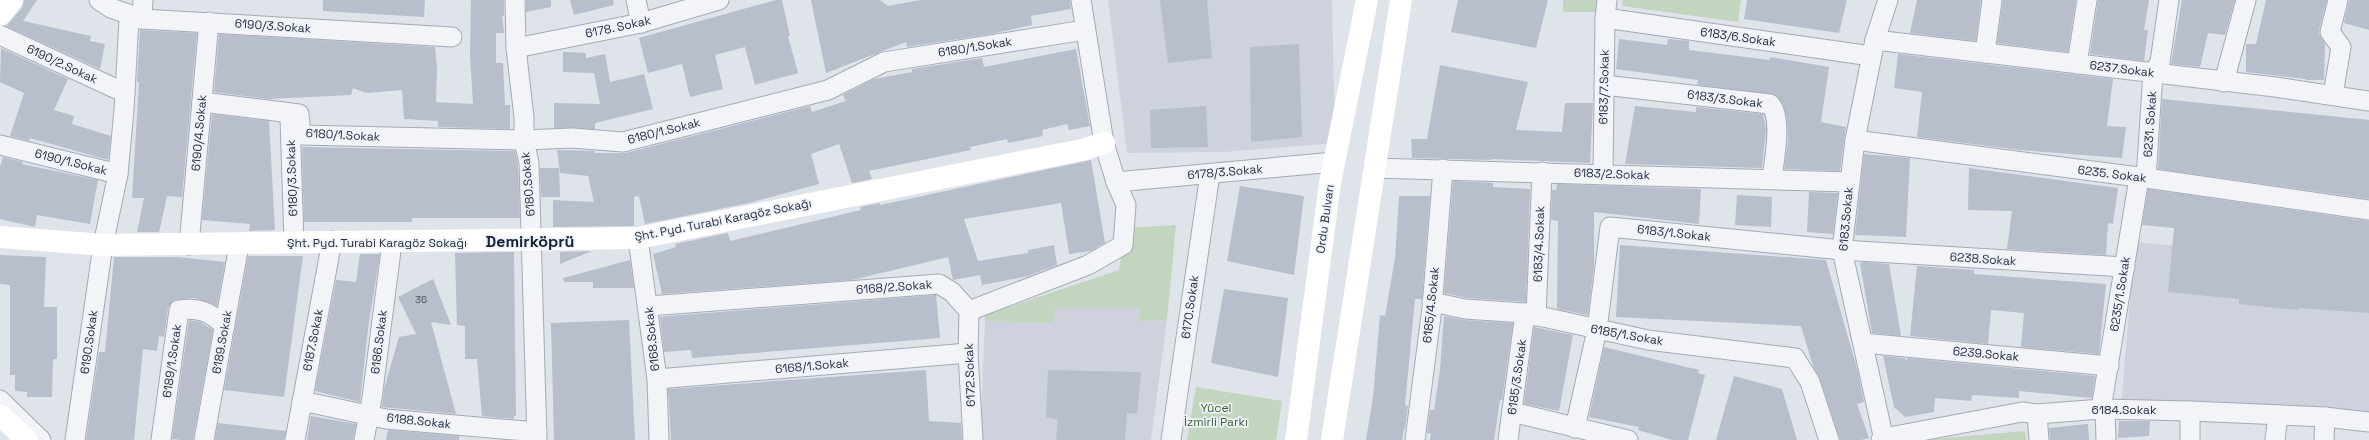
<svg xmlns="http://www.w3.org/2000/svg" width="2369" height="440" viewBox="0 0 2369 440" font-family="'Space Grotesk',sans-serif">
	<style>
		.built { fill: #cdd2dc }
		.green { fill: #c4d5bf }
		.building { fill: #b8bfca }
		.lines { fill: none; stroke-linecap: round; stroke-linejoin: round }
		.street-casing { stroke: #a4aab5; stroke-width: 21 }
		.street { stroke: #f2f4f8; stroke-width: 19 }
		.secondary { stroke: #fff; stroke-width: 22 }
		.labels { text-anchor: middle; dominant-baseline: central; stroke-width: 3.5; stroke-linejoin: round; paint-order: stroke }
		.number-label { font-size: 10px; fill: #4a5465 }
		.street-label { font-size: 12px; fill: #263043; stroke: #eff2f7 }
		.park-label { font-size: 12px; fill: #3a6031; stroke: #eff2f7 }
		.district-label { font-size: 16px; font-weight: bold; fill: #182134; stroke: #eff2f7 }
	</style>
	<rect width="100%" height="100%" fill="#dfe3ea"/>
	<g class="built">
		<polygon points="1108,0 1332,0 1335,143 1224,152 1127,153"/>
		<polygon points="2135,242 2369,263 2369,419 2121,407"/>
		<polygon points="1056,308 1140,308 1140,321 1167,320 1151,440 980,440 985,321 1051,323"/>
	</g>
	<g class="green">
		<polygon points="1563,0 1601,0 1600,12 1563,12"/>
		<polygon points="1623,0 1741,0 1738,22 1622,6"/>
		<polygon points="1176,225 1167,320 1140,321 1140,308 1056,308 1052,323 985,321 985,315 1119,270 1126,228"/>
		<polygon points="1196,387 1282,401 1276,440 1187,440"/>
		<polygon points="2025,431 2026,440 1922,440"/>
	</g>
	<g class="building">
		<polygon points="24,0 37,0 23,21 91,36 90,41 105,44 100,69 6,26 22,8"/>
		<polygon points="323,0 425,0 424,17 323,11"/>
		<polygon points="471,0 504,0 504,16 502,16 504,33 496,33 496,63 503,63 505,105 510,105 510,129 438,127 438,121 404,119 402,90 366,93 353,88 351,95 268,99 214,92 219,34 435,47 437,68 436,102 473,104 470,55"/>
		<polygon points="526,0 551,0 551,7 526,12"/>
		<polygon points="570,0 613,0 614,5 574,15"/>
		<polygon points="776,0 782,0 790,36 788,36 798,73 755,85 745,47 715,55 723,89 690,97 682,64 648,73 639,38"/>
		<polygon points="811,0 880,0 888,6 920,0 1070,0 1071,9 1031,16 1032,25 991,34 907,47 906,42 826,73"/>
		<polygon points="1160,0 1207,0 1212,58 1168,63"/>
		<polygon points="1458,0 1548,0 1536,48 1451,32"/>
		<polygon points="1747,0 1847,0 1839,33 1744,19"/>
		<polygon points="1917,0 1981,0 1976,41 1910,33"/>
		<polygon points="2003,0 2076,0 2068,52 1997,43"/>
		<polygon points="2098,0 2149,0 2144,30 2148,30 2144,61 2090,54"/>
		<polygon points="2182,0 2235,0 2225,35 2208,33 2200,67 2171,64"/>
		<polygon points="2266,0 2327,0 2319,30 2319,34 2325,44 2324,80 2306,80 2306,79 2246,72 2246,44 2256,44"/>
		<polygon points="2349,0 2369,0 2369,30 2344,23"/>
		<polygon points="140,30 197,33 182,197 167,196 159,232 137,232 144,198 132,198 139,82 137,82"/>
		<polygon points="1619,39 1667,45 1668,39 1678,40 1689,41 1689,50 1770,60 1770,57 1829,67 1821,122 1846,127 1840,171 1784,169 1788,141 1787,118 1783,105 1776,95 1697,85 1698,80 1616,69"/>
		<polygon points="1299,44 1302,137 1251,142 1250,47"/>
		<polygon points="1,48 68,79 54,110 74,116 72,124 111,136 108,160 30,138 29,141 10,136 24,93 0,82"/>
		<polygon points="1076,49 1090,126 1069,130 1067,124 1042,130 1043,136 1008,143 1007,139 970,147 971,150 869,171 872,179 852,183 839,144 811,154 819,184 749,203 645,224 639,196 634,197 634,226 553,227 553,200 594,202 588,176 560,173 557,150 595,151 595,153 626,153 810,106 812,112 846,101 843,95 874,79 912,72 912,69 982,58 984,67"/>
		<polygon points="563,52 586,53 586,58 605,54 610,82 644,74 653,109 595,123 595,129 554,128 554,103 600,104 594,73 563,72"/>
		<polygon points="1898,54 2113,79 2107,126 2126,127 2122,158 2020,150 1917,137 1922,92 1894,88"/>
		<polygon points="1440,65 1528,82 1516,130 1562,132 1565,103 1593,103 1590,163 1492,159 1492,160 1412,158 1411,139 1427,139"/>
		<polygon points="2162,99 2369,120 2369,199 2158,169"/>
		<polygon points="1206,106 1208,147 1151,148 1150,110"/>
		<polygon points="1635,106 1696,112 1696,107 1763,114 1766,129 1762,168 1625,164"/>
		<polygon points="212,114 269,121 275,230 249,231 250,224 202,220"/>
		<polygon points="302,147 515,151 518,164 520,218 412,218 412,222 304,222"/>
		<polygon points="1864,154 1910,158 1906,237 1855,235"/>
		<polygon points="3,157 23,162 22,164 98,180 90,224 37,215 35,227 0,219 0,167"/>
		<polygon points="1091,160 1105,243 1091,251 1069,254 1061,203 964,219 978,261 1028,253 1028,250 1054,245 1057,265 1028,276 982,285 980,275 953,280 948,257 852,280 662,294 653,254 676,247 675,244 728,233 730,241 861,210 860,207 880,203 880,205"/>
		<polygon points="540,168 559,168 560,197 541,197"/>
		<polygon points="1969,168 2118,188 2113,224 2108,223 2106,255 2007,249 2012,211 1968,210"/>
		<polygon points="1453,181 1493,183 1493,187 1530,189 1526,302 1467,298 1444,293"/>
		<polygon points="1557,184 1701,189 1699,224 1594,212 1594,266 1588,315 1557,309 1558,221 1551,220 1552,190 1556,190"/>
		<polygon points="1240,186 1304,196 1294,275 1227,261"/>
		<polygon points="2148,189 2369,221 2369,313 2299,308 2299,310 2239,304 2239,299 2168,292 2174,228 2142,225"/>
		<polygon points="1809,192 1838,193 1833,234 1807,232"/>
		<polygon points="1737,195 1772,197 1771,227 1735,225"/>
		<polygon points="1399,196 1430,196 1422,299 1415,299 1405,405 1408,406 1405,429 1404,429 1402,440 1366,440 1373,397 1380,315 1385,316 1395,258"/>
		<polygon points="1620,245 1826,260 1858,372 1864,402 1857,404 1869,438 1861,440 1840,440 1820,379 1813,366 1801,326 1616,317"/>
		<polygon points="592,251 560,264 560,252"/>
		<polygon points="514,252 516,416 514,416 514,419 482,416 477,359 465,359 465,326 457,325 455,253"/>
		<polygon points="360,254 380,254 368,329 360,402 315,391 336,280 356,282"/>
		<polygon points="0,255 46,257 44,307 57,307 57,359 53,359 52,397 27,397 27,392 15,391 15,375 10,375 10,285 0,284"/>
		<polygon points="248,256 303,256 284,397 224,390"/>
		<polygon points="114,257 177,257 225,262 217,306 194,298 174,300 168,308 164,337 159,336 157,351 143,349 134,440 86,440 99,352 105,352"/>
		<polygon points="630,260 634,288 593,288 593,282 564,282 563,278"/>
		<polygon points="1864,262 1889,264 1901,336 1872,333 1860,263"/>
		<polygon points="1917,266 1974,270 1974,274 2106,284 2099,354 2021,347 2024,313 1991,310 1988,344 1910,336"/>
		<polygon points="433,279 451,325 431,322 456,414 382,407 384,389 399,337 416,334 398,297"/>
		<polygon points="1224,289 1288,298 1278,377 1211,363"/>
		<polygon points="936,295 940,338 692,358 691,350 664,352 660,317 668,316"/>
		<polygon points="1444,316 1464,320 1513,323 1502,400 1500,400 1494,440 1430,440 1431,434 1427,433 1430,410 1434,410 1440,370"/>
		<polygon points="189,320 200,322 213,330 193,440 181,440 172,439"/>
		<polygon points="629,320 635,440 554,440 551,323"/>
		<polygon points="1534,327 1573,335 1559,411 1524,404"/>
		<polygon points="1604,347 1699,370 1698,373 1705,375 1688,440 1672,440 1638,430 1639,427 1589,417"/>
		<polygon points="1883,356 1905,358 1906,361 1908,358 2095,376 2092,398 2019,391 2019,398 1972,395 1971,401 1935,398 1934,412 1905,417 1894,407"/>
		<polygon points="926,370 929,421 961,423 962,440 671,440 668,389"/>
		<polygon points="1048,370 1141,372 1137,414 1127,413 1125,440 1056,440 1058,420 1046,417"/>
		<polygon points="1734,376 1782,389 1797,440 1716,440"/>
		<polygon points="311,416 356,424 353,440 307,440"/>
		<polygon points="2119,421 2150,421 2149,436 2118,438"/>
		<polygon points="218,423 286,431 284,440 215,440"/>
		<polygon points="2088,424 2089,440 2050,440 2049,428"/>
		<polygon points="388,430 459,436 459,440 386,440"/>
	</g>
	<g class="lines">
		<g class="street-casing">
			<g id="street">
				<polyline points="99,0 111,8 142,19 452,37"/>
				<polyline points="515,0 516,48 524,117 524,140 529,163 537,440"/>
				<polyline points="636,0 641,23"/>
				<polyline points="1605,18 1871,56"/>
				<polyline points="0,35 125,93"/>
				<polyline points="1875,40 2275,87 2369,101"/>
				<polyline points="516,48 641,23 719,0"/>
				<polyline points="1985,53 1992,0"/>
				<polyline points="2077,64 2087,0"/>
				<polyline points="2224,82 2246,0"/>
				<path d="M1604,85L1770,104C1783,118 1774,160 1772,179"/>
				<polyline points="2333,95 2341,47 2330,32 2338,0"/>
				<polyline points="202,102 299,114 301,135 524,140 572,138 623,142 828,90 884,62 1085,30"/>
				<polyline points="290,118 294,243"/>
				<polyline points="1855,140 2146,178 2369,210"/>
				<polyline points="0,145 118,174 103,245 75,440"/>
				<polyline points="1374,168 1849,182"/>
				<polyline points="1603,173 1605,18 1607,0"/>
				<polyline points="118,174 124,110 129,19 142,19 143,0"/>
				<polyline points="2146,178 2153,73 2160,62 2169,0"/>
				<polyline points="1116,182 1334,162"/>
				<polyline points="638,238 657,379 659,440"/>
				<polyline points="189,245 209,22"/>
				<polyline points="1432,302 1465,309 1525,313 1648,340 1795,358 1810,382 1829,440"/>
				<polyline points="649,306 939,284 952,292 969,311"/>
				<polyline points="969,311 1088,265 1123,245 1126,205 1116,182 1104,143 1081,0"/>
				<polyline points="969,311 968,353 973,440"/>
				<polyline points="1536,316 1542,172"/>
				<polyline points="1863,343 2109,366"/>
				<polyline points="657,379 968,353"/>
				<polyline points="0,400 41,440"/>
				<polyline points="302,401 386,419 537,432"/>
				<polyline points="2101,409 2139,178"/>
				<polyline points="2105,410 2106,440"/>
				<polyline points="2190,411 2190,440"/>
				<polyline points="1512,412 1628,440"/>
				<polyline points="2037,414 2039,440"/>
				<polyline points="1575,428 1597,330 1610,227 1842,250 2125,267"/>
				<path d="M161,440L179,310C199,307 210,312 225,326"/>
				<polyline points="204,440 239,245"/>
				<polyline points="295,440 332,241"/>
				<polyline points="364,440 372,398 392,243"/>
				<polyline points="1171,440 1210,174"/>
				<polyline points="1415,440 1432,308 1443,169"/>
				<polyline points="1508,440 1525,313"/>
				<polyline points="1881,440 1884,438 2022,412 2037,414 2101,409 2190,411 2325,417 2369,422"/>
				<polyline points="1884,440 1842,250 1855,140 1875,40 1888,0"/>
				<polyline points="2275,440 2278,415"/>
				<polyline points="2324,440 2325,417"/>
			</g>
		</g>
		<use href="#street" class="street"/>
		<g class="secondary">
			<polyline points="0,15 12,0"/>
			<polyline points="0,237 103,245 638,238 1082,150 1104,143"/>
			<polyline points="0,415 27,440"/>
			<polyline points="1296,440 1330,183 1367,0"/>
			<polyline points="1332,440 1401,0"/>
		</g>
	</g>
	<g class="labels">
		<g class="number-label">
			<text x="421" y="299">36</text>
		</g>
		<g class="street-label">
			<text transform="translate(273 26) rotate(4)">6190/3.Sokak</text>
			<text transform="translate(618 27) rotate(-12)">6178. Sokak</text>
			<text transform="translate(1738 37) rotate(8)">6183/6.Sokak</text>
			<text transform="translate(975 47) rotate(-9)">6180/1.Sokak</text>
			<text transform="translate(62 64) rotate(25)">6190/2.Sokak</text>
			<text transform="translate(2122 69) rotate(7)">6237.Sokak</text>
			<text transform="translate(1604 87) rotate(-89)">6183/7.Sokak</text>
			<text transform="translate(1725 99) rotate(7)">6183/3.Sokak</text>
			<text transform="translate(2150 124) rotate(-86)">6231. Sokak</text>
			<text transform="translate(664 131) rotate(-14)">6180/1.Sokak</text>
			<text transform="translate(199 133) rotate(-85)">6190/4.Sokak</text>
			<text transform="translate(343 135) rotate(3)">6180/1.Sokak</text>
			<text transform="translate(71 162) rotate(14)">6190/1.Sokak</text>
			<text transform="translate(1225 172) rotate(-5)">6178/3.Sokak</text>
			<text transform="translate(1612 174) rotate(2)">6183/2.Sokak</text>
			<text transform="translate(2112 174) rotate(7)">6235. Sokak</text>
			<text transform="translate(292 178) rotate(-92)">6180/3.Sokak</text>
			<text transform="translate(528 184) rotate(-95)">6180.Sokak</text>
			<text transform="translate(1325 219) rotate(-82)">Ordu Bulvarı</text>
			<text transform="translate(1846 219) rotate(-85)">6183.Sokak</text>
			<text transform="translate(723 220) rotate(-11)">Şht. Pyd. Turabi Karagöz Sokağı</text>
			<text transform="translate(1674 233) rotate(6)">6183/1.Sokak</text>
			<text x="377" y="243">Şht. Pyd. Turabi Karagöz Sokağı</text>
			<text transform="translate(1539 244) rotate(-88)">6183/4.Sokak</text>
			<text transform="translate(1983 259) rotate(4)">6238.Sokak</text>
			<text transform="translate(894 287) rotate(-4)">6168/2.Sokak</text>
			<text transform="translate(2120 294) rotate(-81)">6235/1.Sokak</text>
			<text transform="translate(1431 305) rotate(-84)">6185/4.Sokak</text>
			<text transform="translate(1190 307) rotate(-82)">6170.Sokak</text>
			<text transform="translate(1627 335) rotate(10)">6185/1.Sokak</text>
			<text transform="translate(652 339) rotate(-96)">6168.Sokak</text>
			<text transform="translate(313 340) rotate(-79)">6187.Sokak</text>
			<text transform="translate(89 342) rotate(-82)">6190.Sokak</text>
			<text transform="translate(222 342) rotate(-80)">6189.Sokak</text>
			<text transform="translate(379 342) rotate(-83)">6186.Sokak</text>
			<text transform="translate(1986 354) rotate(5)">6239.Sokak</text>
			<text transform="translate(172 361) rotate(-82)">6189/1.Sokak</text>
			<text transform="translate(812 366) rotate(-5)">6168/1.Sokak</text>
			<text transform="translate(970 375) rotate(-92)">6172.Sokak</text>
			<text transform="translate(1517 377) rotate(-82)">6185/3.Sokak</text>
			<text x="2124" y="410">6184.Sokak</text>
			<text transform="translate(419 421) rotate(6)">6188.Sokak</text>
		</g>
		<g class="park-label">
			<text x="1216" y="408">Yücel<tspan x="1216" dy="14">İzmirli Parkı</tspan></text>
		</g>
		<g class="district-label">
			<text x="530" y="241">Demirköprü</text>
		</g>
	</g>
</svg>
